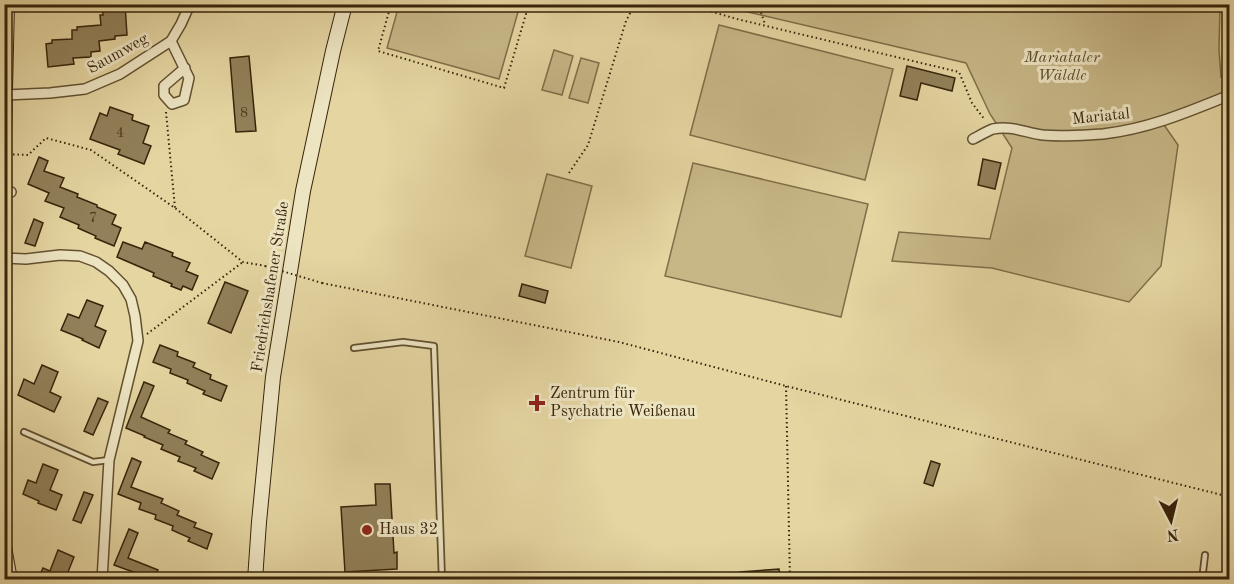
<svg xmlns="http://www.w3.org/2000/svg" width="1234" height="584" viewBox="0 0 1234 584" font-family="'Old Standard TT',serif">
	<style>
		.green { fill: #c7b787; stroke: #7f6e48; stroke-width: 1.5 }
		.building { fill: #918059; stroke: #37240a; stroke-width: 1.5 }
		.lines { fill: none; stroke-linecap: round; stroke-linejoin: round }
		.lane-casing { stroke: #625030; stroke-width: 8 }
		.street-casing { stroke: #625030; stroke-width: 12 }
		.secondary-casing { stroke: #37240a; stroke-width: 16 }
		.path { stroke: #37240a; stroke-width: 2; stroke-dasharray: 1.5 3; stroke-linecap: butt }
		.lane { stroke: #ede4c2; stroke-width: 4.5 }
		.street { stroke: #ede4c2; stroke-width: 9 }
		.secondary { stroke: #ede4c2; stroke-width: 14 }
		.path-bridge { stroke: #37240a; stroke-width: 2; stroke-dasharray: 1.5 3; stroke-linecap: butt }
		.poi-dot { fill: #8f2418; stroke: #ede4c2; stroke-width: 2 }
		.labels { text-anchor: middle; dominant-baseline: central; stroke-width: 6; stroke-linejoin: round; paint-order: stroke }
		.number-label { font-size: 14px; fill: #4e3b1e }
		.street-label { font-size: 16px; fill: #37240a; stroke: #ede4c2 }
		.park-label { font-size: 16px; font-style: italic; fill: #5b4929; stroke: #ede4c2 }
		.poi-label { font-size: 16px; fill: #37240a; stroke: #ede4c2; text-anchor: start }
	</style>
	<rect width="100%" height="100%" fill="#e4d5a1"/>
	<filter id="stains"><feTurbulence type="fractalNoise" baseFrequency=".00333" numOctaves="4"/><feColorMatrix values="0 0 0 0 .2 0 0 0 0 .09 0 0 0 0 .02 0 0 0 .5 -.17"/></filter>
	<radialGradient id="worn" r=".72"><stop offset=".6" stop-color="#630" stop-opacity="0"/><stop offset="1" stop-color="#630" stop-opacity=".3"/></radialGradient>
	<g class="green">
		<polygon points="399,5 520,5 499,79 387,48"/>
		<polygon points="718,5 1220,5 1219,50 1221,77 1229,75 1229,95 1162,122 1178,145 1161,266 1129,302 992,268 892,261 899,232 990,239 1012,148 990,114 966,63"/>
		<polygon points="719,25 893,69 865,180 690,135"/>
		<polygon points="554,50 573,56 562,95 542,90"/>
		<polygon points="581,58 599,63 588,103 569,98"/>
		<polygon points="693,163 868,204 841,317 665,276"/>
		<polygon points="547,174 592,186 571,268 525,256"/>
	</g>
	<g class="building">
		<polygon points="102,4 125,4 127,35 115,36 115,39 99,41 100,51 91,52 91,57 73,58 74,64 48,67 46,44 52,43 52,40 72,39 72,30 77,30 77,27 101,25 100,15 103,15"/>
		<polygon points="249,56 256,131 236,132 230,58"/>
		<polygon points="907,66 955,78 952,91 921,83 917,100 900,96"/>
		<polygon points="110,107 133,115 132,120 149,126 143,143 151,146 144,164 118,154 120,150 90,139 100,113 107,116"/>
		<polygon points="39,157 48,161 44,171 64,178 60,187 78,194 77,197 97,205 97,207 116,215 112,224 121,228 114,246 95,238 96,236 78,228 79,225 60,217 64,208 45,201 49,193 28,184"/>
		<polygon points="983,159 1001,163 995,189 978,185"/>
		<polygon points="34,219 43,223 35,246 25,243"/>
		<polygon points="123,242 142,249 145,242 173,253 172,256 190,263 186,271 198,276 192,290 183,286 181,290 171,286 172,284 153,276 154,273 117,257"/>
		<polygon points="225,282 248,291 231,333 208,323"/>
		<polygon points="522,284 548,291 545,303 519,296"/>
		<polygon points="87,300 103,306 95,326 106,331 99,348 82,340 83,339 61,330 68,314 79,318"/>
		<polygon points="160,345 178,352 177,356 195,363 193,367 211,375 210,379 227,386 221,401 203,394 205,391 187,383 188,380 170,373 171,369 153,362"/>
		<polygon points="42,365 58,372 50,392 61,397 54,412 18,395 24,379 34,384"/>
		<polygon points="144,382 154,386 141,417 170,430 168,433 187,441 185,444 203,452 201,455 219,463 212,479 194,471 196,468 178,461 180,457 161,449 163,445 144,437 145,436 126,428"/>
		<polygon points="98,398 108,402 93,435 84,431"/>
		<polygon points="132,458 141,462 131,487 163,499 161,503 179,511 177,515 196,523 194,527 212,534 207,549 188,541 190,538 172,530 173,526 155,519 156,515 139,509 141,503 118,494"/>
		<polygon points="931,461 940,464 933,486 924,483"/>
		<polygon points="43,464 58,470 50,490 62,495 56,510 38,503 39,501 23,494 28,480 36,483"/>
		<polygon points="375,484 390,484 394,553 397,552 397,569 345,572 341,507 376,505"/>
		<polygon points="84,492 93,495 81,523 73,520"/>
		<polygon points="129,529 138,533 128,558 158,570 154,579 134,579 136,573 114,565"/>
		<polygon points="58,550 74,557 66,577 71,579 38,579 43,568 50,571"/>
		<polygon points="779,569 780,579 740,579 740,572"/>
	</g>
	<g class="lines">
		<g class="lane-casing">
			<g id="lane">
				<polyline points="354,348 403,342 434,346 442,580"/>
				<polyline points="24,432 93,462 109,460"/>
				<polyline points="1202,580 1205,555"/>
			</g>
		</g>
		<g class="street-casing">
			<g id="street">
				<polyline points="171,41 189,78 184,100 172,104 164,95 164,86 185,68"/>
				<polyline points="6,95 50,93 85,89 120,74 171,41 181,24 190,4"/>
				<path d="M973,139C979,136 987,131 993,129C1010,125 1027,133 1043,135C1063,137 1083,135 1103,134C1148,129 1188,112 1230,95"/>
				<polyline points="4,192 11,192"/>
				<polyline points="4,258 26,259 60,255 80,256 96,262 109,271 123,285 131,299 135,316 138,341 109,460 102,580"/>
			</g>
		</g>
		<g class="secondary-casing">
			<g id="secondary">
				<polyline points="4,132 7,4"/>
				<polyline points="4,547 10,580"/>
				<polyline points="255,580 259,522 273,377 303,191 333,51 345,4"/>
			</g>
		</g>
		<g class="path">
			<polyline points="391,4 378,51 504,88 529,4"/>
			<polyline points="685,4 737,19 959,72 972,103 985,120"/>
			<polyline points="758,4 765,24"/>
			<polyline points="166,112 175,208"/>
			<polyline points="4,154 28,155 46,138 91,150 175,208 243,262 265,266"/>
			<polyline points="569,173 588,145 626,21 635,4"/>
			<polyline points="322,283 619,342 786,386 1230,497"/>
			<polyline points="147,334 243,262"/>
			<polyline points="786,386 790,580"/>
		</g>
		<use href="#lane" class="lane"/>
		<use href="#street" class="street"/>
		<use href="#secondary" class="secondary"/>
		<polyline class="path-bridge" points="265,266 322,283"/>
	</g>
	<g class="poi-dot">
		<path d="M534 394h6v6h6v6h-6v6h-6v-6h-6v-6h6z"/>
		<circle cx="367" cy="530" r="6"/>
	</g>
	<g class="labels">
		<g class="number-label">
			<text x="244" y="113">8</text>
			<text x="120" y="133">4</text>
			<text x="93" y="218">7</text>
		</g>
		<g class="street-label">
			<text transform="translate(118 54) rotate(-29)">Saumweg</text>
			<text transform="translate(1101 117) rotate(-6)">Mariatal</text>
			<text transform="translate(271 287) rotate(-81)">Friedrichshafener Straße</text>
		</g>
		<g class="park-label">
			<text x="1062" y="58">Mariataler<tspan x="1062" dy="18">Wäldle</tspan></text>
		</g>
		<g class="poi-label">
			<text x="550" y="394">Zentrum für<tspan x="550" dy="18">Psychatrie Weißenau</tspan></text>
			<text x="379" y="530">Haus 32</text>
		</g>
	</g>
	<rect width="1234" height="584" fill="none" stroke="#e4d5a1" stroke-width="24"/>
	<rect x="6" y="6" width="1222" height="572" fill="none" stroke="#37240a" stroke-width="3"/>
	<rect x="12" y="12" width="1210" height="560" fill="none" stroke="#37240a" stroke-width="1.5"/>
	<g transform="translate(1171 521) rotate(173)" stroke="#ede4c2" stroke-width="4.5" paint-order="stroke">
	<path d="M0-4.5L10 22L0 15L-10 22Z" fill="#37240a"/>
	<text y="-9" font-size="16" font-weight="bold" text-anchor="middle" fill="#37240a">N</text>
	</g>
	<rect width="100%" height="100%" filter="url(#stains)"/>
	<rect width="100%" height="100%" fill="url(#worn)"/>
</svg>
